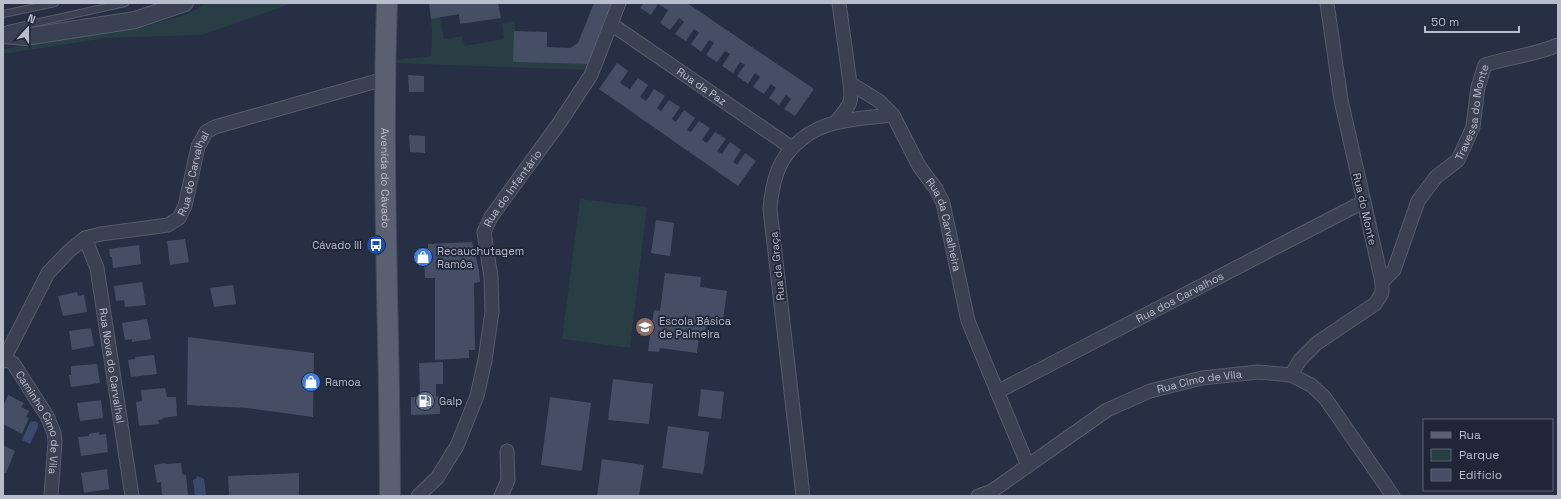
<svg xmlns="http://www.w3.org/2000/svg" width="1561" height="499" viewBox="0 0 1561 499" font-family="'Space Grotesk',sans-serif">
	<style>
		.green { fill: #283d44 }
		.water { fill: #3b4a6c }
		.building { fill: #454e65 }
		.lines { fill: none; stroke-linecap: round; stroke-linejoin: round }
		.service-casing { stroke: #565c6d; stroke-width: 8 }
		.minor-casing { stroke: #565c6d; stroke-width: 15 }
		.tertiary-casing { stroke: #565c6d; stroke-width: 18 }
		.primary-casing { stroke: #444a5c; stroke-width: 22 }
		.service { stroke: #3a4153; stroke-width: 6 }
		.minor { stroke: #3a4153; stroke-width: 13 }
		.tertiary { stroke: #3a4153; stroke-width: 16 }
		.primary { stroke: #586072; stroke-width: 20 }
		.labels { text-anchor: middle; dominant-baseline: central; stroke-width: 3.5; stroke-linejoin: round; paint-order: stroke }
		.street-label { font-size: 11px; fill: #b8bdcc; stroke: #1f2638 }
		.poi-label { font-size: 11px; fill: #b8bdcc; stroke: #1f2638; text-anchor: start }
	</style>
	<rect width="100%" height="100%" fill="#262f43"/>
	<g class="green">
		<polygon points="207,3 293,3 202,35 106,38 3,54 3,49 139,28 185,15"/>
		<polygon points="440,17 444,39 462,36 465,46 504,39 502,23 515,21 514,62 589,64 587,70 394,63 396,60 431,56 432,32 431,19"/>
		<polygon points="580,199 647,207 630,348 562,339"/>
	</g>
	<g class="water">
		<polygon points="35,421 38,423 38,427 30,444 22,440 30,422"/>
		<polygon points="197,476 204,479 206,496 195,496 193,480 196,479"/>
	</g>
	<g class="building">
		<polygon points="429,3 498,3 501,18 460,24 459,14 431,19"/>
		<polygon points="594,3 612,3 589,64 513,62 514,31 547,32 547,47 570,48 578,43"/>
		<polygon points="644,3 687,3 814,89 795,116 784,109 791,99 786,95 779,105 769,98 776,88 771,84 764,94 753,87 760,77 755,73 748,84 737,76 745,65 740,62 733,73 722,66 730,54 725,51 717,62 706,55 714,43 709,40 701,52 691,44 699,33 694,29 686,41 675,34 684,22 679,18 670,30 660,23 668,10 658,4 651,15 640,8"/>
		<polygon points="617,63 628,71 620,83 630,89 638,78 648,85 640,97 646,101 654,89 665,96 657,108 661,111 669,100 680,107 672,119 676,122 684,110 695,118 687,130 691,132 699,121 710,128 702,140 707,143 715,132 726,139 717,151 722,154 730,142 741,150 733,162 737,165 745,153 756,161 738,186 599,89"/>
		<polygon points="408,75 424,76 424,92 409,92"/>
		<polygon points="409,135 425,136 425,153 410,152"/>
		<polygon points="656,220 674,223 670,256 651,253"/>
		<polygon points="185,239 189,262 170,265 167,241"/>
		<polygon points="472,242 479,270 480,282 474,283 475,350 469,350 469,358 435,360 435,278 425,278 424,260 428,260 428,244"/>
		<polygon points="139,245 141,264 113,268 112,257 110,257 109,249"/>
		<polygon points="665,273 701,277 700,287 727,291 723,320 707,318 705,337 699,336 697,353 660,348 659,352 648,351 654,310 660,311"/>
		<polygon points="142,282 146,305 125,307 124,300 116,301 114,286"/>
		<polygon points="233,285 236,304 214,307 210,288"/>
		<polygon points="77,292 78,296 84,295 87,312 63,316 58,296"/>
		<polygon points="147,319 151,339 132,342 132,339 125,340 122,323"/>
		<polygon points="91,328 94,346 72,350 69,331"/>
		<polygon points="188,337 314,353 313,417 247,408 187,405"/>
		<polygon points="154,355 157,374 131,377 128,360 135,359 135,357"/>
		<polygon points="443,362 443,384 436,384 436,396 440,397 440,414 411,415 411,397 420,397 419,363"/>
		<polygon points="97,364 100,383 71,387 69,375 71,375 71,366"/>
		<polygon points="613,379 653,384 649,424 608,420"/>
		<polygon points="165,388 167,397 176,397 177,416 163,418 163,419 158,420 159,424 139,426 136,402 142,401 141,390"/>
		<polygon points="701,389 724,392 721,419 698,416"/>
		<polygon points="8,395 24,403 21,407 29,411 26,417 29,418 22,434 3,424 3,406"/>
		<polygon points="550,397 591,403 582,471 541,465"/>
		<polygon points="101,400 103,418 80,421 77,403"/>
		<polygon points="668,426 709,432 703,474 662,468"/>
		<polygon points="99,432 99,435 106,434 108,452 81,456 78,437 89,436 89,434"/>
		<polygon points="3,445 15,451 6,473 3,472"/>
		<polygon points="602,459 644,465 639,496 597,496"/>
		<polygon points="165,463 166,464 181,463 182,474 186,475 188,496 162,496 161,482 157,483 154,465"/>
		<polygon points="107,469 109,489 84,493 81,473"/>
		<polygon points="299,473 299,496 229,496 228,476"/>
	</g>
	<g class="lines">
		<g class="service-casing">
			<g id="service">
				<polyline points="3,14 55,3"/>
				<polyline points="8,29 125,3"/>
			</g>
		</g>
		<g class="minor-casing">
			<g id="minor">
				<path id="s1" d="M839,3L850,83L879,101L893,115L919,166L936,189L943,203L968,321L1028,466"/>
				<path id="s2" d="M611,24L792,148"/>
				<path d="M836,122C849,106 853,104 850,83"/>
				<path id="s3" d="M85,238L97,268L132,496"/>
				<path id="s4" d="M1382,282L1394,270L1418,201L1436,177L1458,160L1473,127L1478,87L1485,65C1509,57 1535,55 1558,45"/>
				<path id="s5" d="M4,358L13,363L47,416L54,433L55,442L51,496"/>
				<path id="s6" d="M3,361L48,273L69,251L85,238L101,234L168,225L179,218L185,206L198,147L206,132L215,127L384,79"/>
				<polyline points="1291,375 1300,360 1317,343 1375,304 1382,293 1382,282 1341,100 1327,3"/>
				<path id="s7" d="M997,392L1363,202"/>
				<path id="s8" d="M418,496L437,478L457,446L477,396L485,360L492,312L491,277L484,232L491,217L560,122L591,75L619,3"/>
				<polyline points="501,496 508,480 507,451"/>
				<path d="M803,496L770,209C771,196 773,183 778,170C787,147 811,128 835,123C853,118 874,117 893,115"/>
				<path id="s9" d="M978,496L992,491L1107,410L1150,391L1202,378L1258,372L1291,375L1311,385L1325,398L1393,496"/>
			</g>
		</g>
		<g class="tertiary-casing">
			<polyline id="tertiary" points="3,35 25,37 135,20 185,3"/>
		</g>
		<g class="primary-casing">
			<g id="primary">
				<path id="s10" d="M387,3C381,167 390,332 390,496"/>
			</g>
		</g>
		<use href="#service" class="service"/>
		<use href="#minor" class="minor"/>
		<use href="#tertiary" class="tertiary"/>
		<use href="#primary" class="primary"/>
	</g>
	<defs>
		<g id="bus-disc" transform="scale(1)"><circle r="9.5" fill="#1a4fb4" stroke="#1f2638"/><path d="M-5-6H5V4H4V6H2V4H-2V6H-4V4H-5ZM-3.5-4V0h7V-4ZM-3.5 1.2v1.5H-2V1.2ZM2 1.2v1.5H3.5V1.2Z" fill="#fff"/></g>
		<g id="shop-disc" transform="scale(1)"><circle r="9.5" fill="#3f7fe0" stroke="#1f2638"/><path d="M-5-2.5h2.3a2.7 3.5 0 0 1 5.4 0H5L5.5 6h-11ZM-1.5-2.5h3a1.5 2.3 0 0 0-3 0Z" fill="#fff"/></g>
		<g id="school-disc" transform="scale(1)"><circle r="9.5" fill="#8d6e63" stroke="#1f2638"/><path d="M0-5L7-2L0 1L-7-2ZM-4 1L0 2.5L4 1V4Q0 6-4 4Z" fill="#fff"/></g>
		<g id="fuel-disc" transform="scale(1)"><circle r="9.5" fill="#5c6f8a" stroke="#1f2638"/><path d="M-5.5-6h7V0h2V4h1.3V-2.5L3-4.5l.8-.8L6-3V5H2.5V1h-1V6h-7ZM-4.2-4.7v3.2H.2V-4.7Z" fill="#fff"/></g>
	</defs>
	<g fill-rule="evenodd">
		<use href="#bus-disc" x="376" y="245"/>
		<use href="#shop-disc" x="423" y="257"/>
		<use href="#school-disc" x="645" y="327"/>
		<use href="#shop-disc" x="311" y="382"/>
		<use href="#fuel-disc" x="425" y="401"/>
	</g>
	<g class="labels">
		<g class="street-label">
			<text stroke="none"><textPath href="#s2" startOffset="110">Rua da Paz</textPath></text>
			<text stroke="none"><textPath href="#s4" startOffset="198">Travessa do Monte</textPath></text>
			<text stroke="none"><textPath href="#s6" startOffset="294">Rua do Carvalhal</textPath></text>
			<text stroke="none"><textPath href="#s10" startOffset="175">Avenida do Cávado</textPath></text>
			<text stroke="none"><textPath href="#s8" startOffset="336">Rua do Infantário</textPath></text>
			<text transform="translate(1365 209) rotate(77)">Rua do Monte</text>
			<text stroke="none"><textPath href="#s1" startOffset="257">Rua da Carvalheira</textPath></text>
			<text transform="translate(777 266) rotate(-96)">Rua da Graça</text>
			<text stroke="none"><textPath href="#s7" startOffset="206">Rua dos Carvalhos</textPath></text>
			<text stroke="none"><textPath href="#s3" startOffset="131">Rua Nova do Carvalhal</textPath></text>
			<text stroke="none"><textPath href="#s9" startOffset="253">Rua Cimo de Vila</textPath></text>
			<text stroke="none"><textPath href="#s5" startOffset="77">Caminho Cimo de Vila</textPath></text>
		</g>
		<g class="poi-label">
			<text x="362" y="245" text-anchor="end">Cávado III</text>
			<text x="437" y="251">Recauchutagem<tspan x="437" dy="13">Ramôa</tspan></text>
			<text x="659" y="321">Escola Básica<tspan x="659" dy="13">de Palmeira</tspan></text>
			<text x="325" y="382">Ramoa</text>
			<text x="439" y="401">Galp</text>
		</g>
	</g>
	<rect width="1561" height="499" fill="none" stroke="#b8bdcc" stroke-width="8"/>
	<rect x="1423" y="419" width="130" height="72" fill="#1f2638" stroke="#5c6273"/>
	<rect x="1431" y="432" width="20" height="6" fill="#586072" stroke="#5c6273"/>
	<text x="1459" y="439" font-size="12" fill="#b8bdcc">Rua</text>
	<rect x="1431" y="449" width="20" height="12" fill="#283d44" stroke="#5c6273"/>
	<text x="1459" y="459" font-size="12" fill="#b8bdcc">Parque</text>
	<rect x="1431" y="469" width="20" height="12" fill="#454e65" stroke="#5c6273"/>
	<text x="1459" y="479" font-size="12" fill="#b8bdcc">Edifício</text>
	<g transform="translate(28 28) rotate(21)" stroke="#1f2638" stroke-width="3" paint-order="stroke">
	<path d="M0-3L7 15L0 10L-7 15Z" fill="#b8bdcc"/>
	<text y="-6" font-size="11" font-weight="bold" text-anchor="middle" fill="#b8bdcc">N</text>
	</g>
	<path d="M1425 26v6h94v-6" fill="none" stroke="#b8bdcc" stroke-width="2"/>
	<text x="1431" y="26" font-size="12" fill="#b8bdcc" stroke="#1f2638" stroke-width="3" paint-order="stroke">50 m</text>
</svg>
